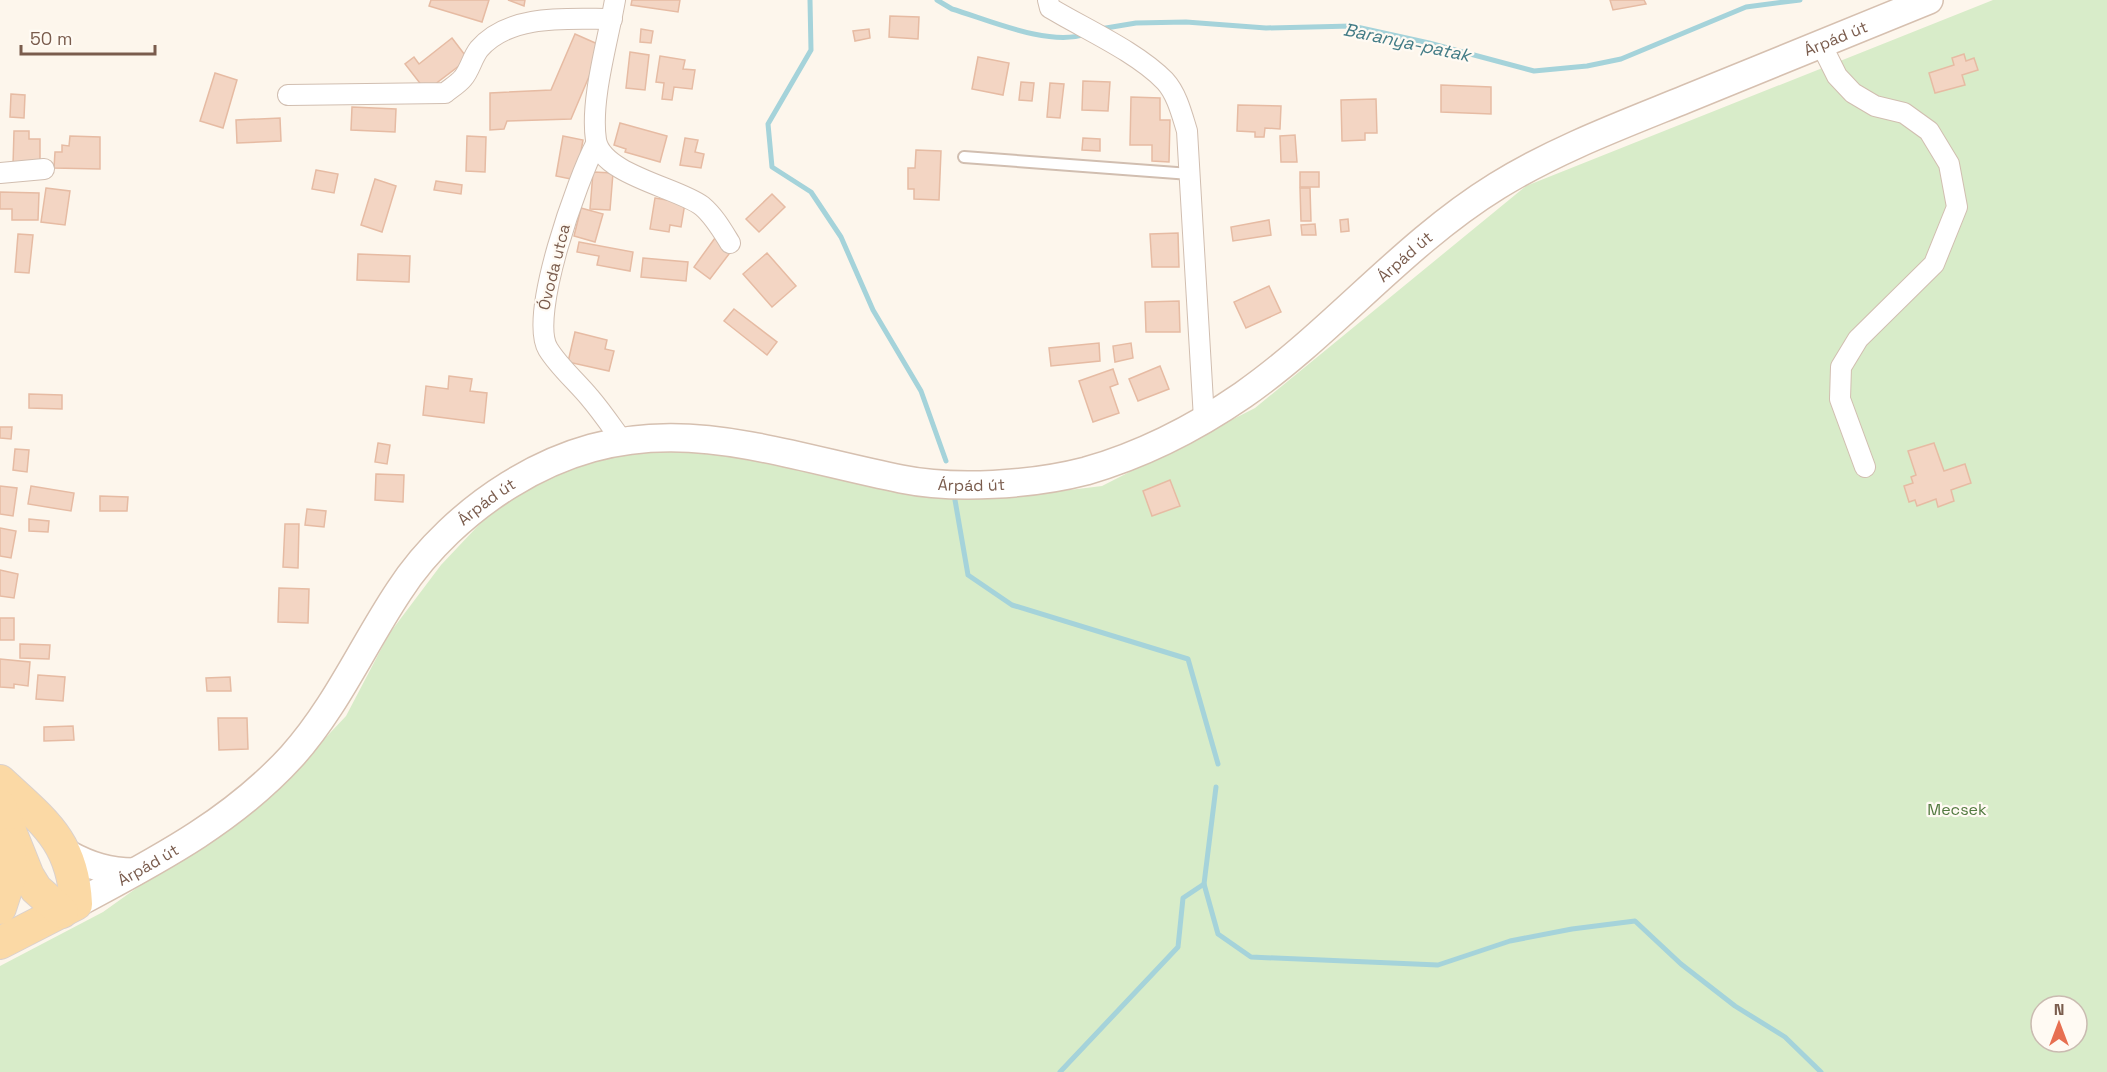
<svg xmlns="http://www.w3.org/2000/svg" width="2107" height="1072" viewBox="0 0 2107 1072" font-family="'Space Grotesk',sans-serif">
	<style>
		.green { fill: #d8ecc9; fill-rule: evenodd }
		.lines { fill: none; stroke-linecap: round; stroke-linejoin: round }
		.stream { stroke: #a5d3da; stroke-width: 5 }
		.building { fill: #f3d5c3; stroke: #e6bba3; stroke-width: 1.5 }
		.service-casing { stroke: #d1beb0; stroke-width: 14 }
		.minor-casing { stroke: #d1beb0; stroke-width: 22 }
		.secondary-casing { stroke: #d6c0b0; stroke-width: 30 }
		.primary-casing { stroke: #dad1cd; stroke-width: 34 }
		.service { stroke: #fff; stroke-width: 10 }
		.minor { stroke: #fff; stroke-width: 20 }
		.secondary { stroke: #fff; stroke-width: 27 }
		.primary { stroke: #fbd9a5; stroke-width: 32 }
		.labels { text-anchor: middle; dominant-baseline: central; stroke-width: 4.5; stroke-linejoin: round; paint-order: stroke }
		.street-label { font-size: 16px; fill: #7a5c4d; stroke: #fffaf3 }
		.park-label { font-size: 16px; fill: #537a41; stroke: #fffaf3 }
		.water-label { font-size: 18px; font-style: italic; fill: #437c86; stroke: #fffaf3 }
	</style>
	<rect width="100%" height="100%" fill="#fdf6ec"/>
	<path class="green" d="M1993,0H2107V1072H0V966L103,912L281,785L346,716L389,634L441,565L508,494L628,445L692,441L789,462L1004,498L1102,486L1255,408L1526,186ZM2041,1006H2077V1042H2041Z"/>
	<g class="lines">
		<g class="stream">
			<polyline points="810,0 811,50 768,124 772,167 811,192 841,237 873,310 921,391 946,461"/>
			<path d="M937,0L952,9C989,20 1049,47 1086,34"/>
			<polyline points="1100,29 1136,23 1186,22 1266,28 1352,26 1429,43 1534,71 1587,66 1621,59 1746,7 1800,0"/>
			<polyline points="955,500 968,575 1012,605 1188,659 1218,764"/>
			<polyline points="1216,787 1204,884 1218,934 1251,957 1438,965 1510,941 1572,929 1635,921 1681,964 1735,1006 1785,1037 1821,1072"/>
			<polyline points="1060,1072 1178,947 1183,898 1204,884"/>
		</g>
	</g>
	<g class="building">
		<polygon points="431,0 489,0 482,22 429,6"/>
		<polygon points="508,0 525,0 524,6"/>
		<polygon points="632,0 680,0 678,12 631,5"/>
		<polygon points="1610,0 1644,0 1646,4 1613,10"/>
		<polygon points="890,16 919,17 918,39 889,37"/>
		<polygon points="641,29 653,31 651,43 640,42"/>
		<polygon points="869,29 870,38 855,41 853,31"/>
		<polygon points="575,34 602,46 571,119 507,121 504,129 490,130 490,93 551,90"/>
		<polygon points="452,38 468,59 426,91 405,64 414,57 419,64"/>
		<polygon points="630,52 649,55 645,90 626,88"/>
		<polygon points="1964,54 1966,61 1974,58 1978,70 1962,75 1965,85 1935,93 1929,73 1954,65 1952,58"/>
		<polygon points="660,56 685,60 683,69 695,70 692,89 674,87 672,100 662,99 664,83 656,82"/>
		<polygon points="978,57 1009,63 1003,95 972,89"/>
		<polygon points="215,73 237,80 223,128 200,121"/>
		<polygon points="1083,81 1110,82 1108,111 1082,110"/>
		<polygon points="1021,82 1034,83 1032,101 1019,100"/>
		<polygon points="1050,83 1064,84 1060,118 1047,117"/>
		<polygon points="1441,85 1491,87 1491,114 1441,112"/>
		<polygon points="11,94 25,95 24,118 10,117"/>
		<polygon points="1131,97 1160,98 1160,120 1170,120 1169,162 1152,161 1152,145 1130,145"/>
		<polygon points="1376,99 1377,133 1365,133 1365,140 1342,141 1341,100"/>
		<polygon points="1238,105 1281,106 1280,129 1265,128 1264,137 1255,137 1255,132 1237,131"/>
		<polygon points="352,107 396,109 395,132 351,130"/>
		<polygon points="280,118 281,141 237,143 236,120"/>
		<polygon points="620,123 667,136 660,162 625,152 626,149 614,145"/>
		<polygon points="14,131 29,131 29,139 40,139 40,165 13,165"/>
		<polygon points="1295,135 1297,162 1281,162 1280,136"/>
		<polygon points="70,136 100,137 100,169 54,168 55,152 62,152 62,145 69,146"/>
		<polygon points="467,136 486,137 485,172 466,171"/>
		<polygon points="563,136 583,140 576,180 556,176"/>
		<polygon points="685,138 698,140 695,152 704,154 701,168 680,165"/>
		<polygon points="1083,138 1100,139 1100,151 1082,150"/>
		<polygon points="916,150 941,151 939,200 914,199 914,189 908,189 908,168 915,168"/>
		<polygon points="316,170 338,174 334,193 312,189"/>
		<polygon points="593,172 613,173 610,210 590,209"/>
		<rect x="1300" y="172" width="19" height="15"/>
		<polygon points="375,179 396,186 382,232 361,225"/>
		<polygon points="436,181 462,185 461,194 434,190"/>
		<polygon points="46,188 70,191 65,225 41,222"/>
		<polygon points="1300,188 1310,188 1311,221 1301,221"/>
		<polygon points="0,192 39,193 38,220 12,220 12,209 0,209"/>
		<polygon points="772,194 785,207 759,232 746,219"/>
		<polygon points="655,198 685,203 681,227 670,225 669,232 650,229"/>
		<polygon points="581,208 603,214 595,242 574,236"/>
		<polygon points="1348,219 1349,231 1341,232 1340,220"/>
		<polygon points="1269,220 1271,235 1233,241 1231,227"/>
		<polygon points="1315,224 1316,235 1302,235 1301,225"/>
		<polygon points="1178,233 1179,267 1152,267 1150,234"/>
		<polygon points="18,234 33,235 29,273 15,272"/>
		<polygon points="715,238 732,250 710,279 694,267"/>
		<polygon points="579,242 633,252 630,271 597,265 599,256 577,252"/>
		<polygon points="767,253 796,286 772,307 743,274"/>
		<polygon points="358,254 410,256 409,282 357,280"/>
		<polygon points="643,258 688,262 686,281 641,277"/>
		<polygon points="1269,286 1281,312 1246,328 1234,302"/>
		<polygon points="1179,301 1180,332 1146,332 1145,302"/>
		<polygon points="734,309 777,342 767,355 724,321"/>
		<polygon points="575,332 607,340 605,349 614,351 609,371 568,362"/>
		<polygon points="1099,343 1100,361 1051,366 1049,348"/>
		<polygon points="1131,343 1133,358 1115,362 1113,346"/>
		<polygon points="1160,366 1169,389 1138,401 1129,379"/>
		<polygon points="1113,369 1118,384 1110,387 1119,413 1093,422 1079,381"/>
		<polygon points="449,376 472,379 470,391 487,393 484,423 423,415 426,386 448,389"/>
		<polygon points="29,394 62,395 62,409 29,408"/>
		<polygon points="0,427 12,427 11,439 0,438"/>
		<polygon points="378,443 390,445 387,464 375,462"/>
		<polygon points="1934,443 1944,471 1965,464 1971,483 1951,490 1954,501 1938,507 1936,499 1917,506 1915,500 1909,502 1904,486 1913,483 1911,477 1916,475 1908,451"/>
		<polygon points="15,449 29,450 27,472 13,470"/>
		<polygon points="376,474 404,475 403,502 375,500"/>
		<polygon points="1170,480 1180,506 1152,516 1143,491"/>
		<polygon points="0,486 17,488 13,516 0,514"/>
		<polygon points="31,486 74,493 71,511 28,504"/>
		<polygon points="100,496 128,497 127,511 100,511"/>
		<polygon points="307,509 326,511 324,527 305,525"/>
		<polygon points="29,519 49,521 48,532 29,531"/>
		<polygon points="285,524 299,524 298,568 283,567"/>
		<polygon points="0,528 16,531 11,558 0,556"/>
		<polygon points="0,570 18,574 14,598 0,596"/>
		<polygon points="279,588 309,589 308,623 278,622"/>
		<rect x="0" y="618" width="14" height="22"/>
		<polygon points="20,644 50,645 49,659 20,658"/>
		<polygon points="0,659 30,662 28,686 14,684 14,688 0,687"/>
		<polygon points="38,675 65,677 63,701 36,699"/>
		<polygon points="230,677 231,691 207,691 206,678"/>
		<polygon points="218,718 247,718 248,749 219,750"/>
		<polygon points="73,726 74,740 44,741 44,727"/>
	</g>
	<g class="lines">
		<g class="service-casing">
			<polyline id="service" points="964,157 1190,174"/>
		</g>
		<g class="minor-casing">
			<g id="minor">
				<path d="M615,0C608,41 590,100 596,140C602,175 679,188 702,206C714,216 722,230 730,243"/>
				<path d="M1048,0L1050,8C1085,29 1137,52 1165,81C1177,94 1182,115 1187,131L1204,419"/>
				<polyline points="1821,44 1837,76 1853,93 1875,106 1904,113 1929,131 1949,164 1957,207 1934,264 1858,339 1841,367 1840,399 1865,467"/>
				<path d="M288,95L445,93C451,88 458,84 463,78C470,70 472,58 479,49C510,13 569,19 612,19"/>
				<path d="M596,144C578,178 528,316 548,349C559,367 577,382 590,398C602,412 612,427 623,442"/>
				<polyline points="0,173 44,169"/>
			</g>
		</g>
		<g class="secondary-casing">
			<g id="secondary">
				<path d="M68,854C90,866 109,872 134,872"/>
				<path id="s1" d="M76,904C154,862 231,823 292,756C336,707 363,645 399,591C426,549 467,511 509,485C646,400 758,450 901,479C955,490 1032,485 1086,471C1142,455 1195,428 1243,395C1333,332 1403,244 1497,186C1555,150 1622,125 1686,99C1767,66 1848,33 1929,0"/>
			</g>
		</g>
		<g class="primary-casing">
			<g id="primary">
				<path d="M0,781C43,821 73,841 76,904L0,943"/>
				<polyline points="0,806 28,876 36,889 62,912"/>
				<polyline points="0,908 11,874 9,844"/>
			</g>
		</g>
		<use href="#service" class="service"/>
		<use href="#minor" class="minor"/>
		<use href="#secondary" class="secondary"/>
		<use href="#primary" class="primary"/>
	</g>
	<g class="labels">
		<g class="street-label">
			<text stroke="none"><textPath href="#s1" startOffset="2080">Árpád út</textPath></text>
			<text stroke="none"><textPath href="#s1" startOffset="1594">Árpád út</textPath></text>
			<text transform="translate(554 267) rotate(-76)">Óvoda utca</text>
			<text stroke="none"><textPath href="#s1" startOffset="1090">Árpád út</textPath></text>
			<text stroke="none"><textPath href="#s1" startOffset="586">Árpád út</textPath></text>
			<text stroke="none"><textPath href="#s1" startOffset="82">Árpád út</textPath></text>
		</g>
		<g class="park-label">
			<text x="1957" y="809">Mecsek</text>
		</g>
		<g class="water-label">
			<text transform="translate(1407 42) rotate(12)">Baranya-patak</text>
		</g>
	</g>
	<g transform="translate(2059 1024)"><circle r="28" fill="#fffaf3" stroke="#cabbb1" stroke-width="1.5"/>
	<path d="M0-4.5L10 22L0 15L-10 22Z" fill="#e76f51"/>
	<text y="-9" font-size="16" font-weight="bold" text-anchor="middle" fill="#7a5c4d">N</text>
	</g>
	<path d="M21 45v9h134v-9" fill="none" stroke="#7a5c4d" stroke-width="3"/>
	<text x="30" y="45" font-size="18" fill="#7a5c4d" stroke="#fffaf3" stroke-width="4.5" paint-order="stroke">50 m</text>
</svg>
